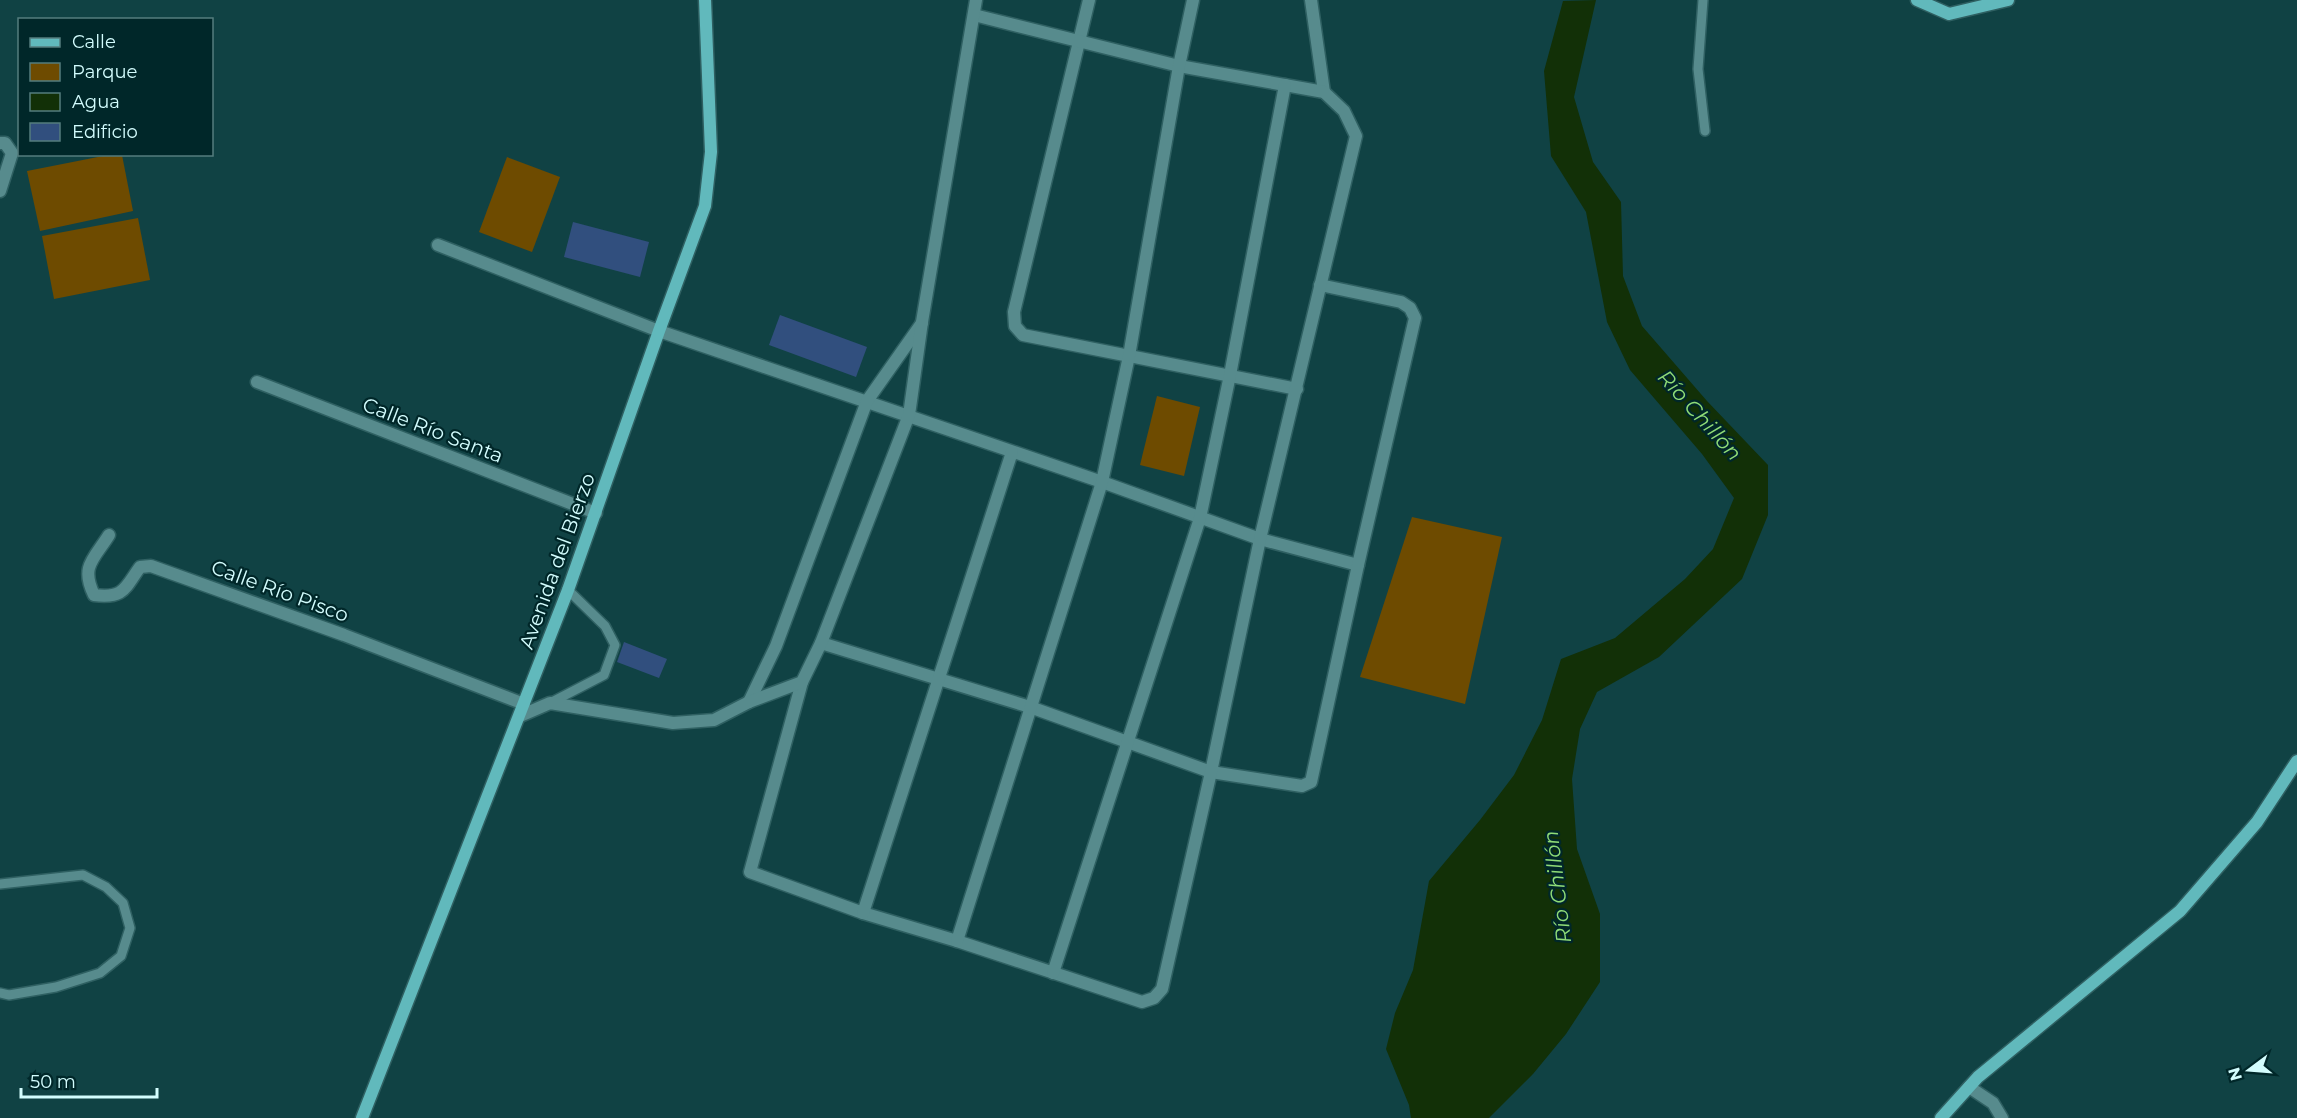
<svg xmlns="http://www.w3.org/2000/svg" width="2297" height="1118" viewBox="0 0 2297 1118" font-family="Montserrat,sans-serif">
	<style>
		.green { fill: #6e4b00 }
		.water { fill: #123007 }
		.building { fill: #314f7e }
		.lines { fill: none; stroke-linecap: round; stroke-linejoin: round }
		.lane-casing { stroke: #2f6062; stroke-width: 12 }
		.street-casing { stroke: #2f6062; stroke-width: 15 }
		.secondary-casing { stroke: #2f6062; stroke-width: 15 }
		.lane { stroke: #578b8d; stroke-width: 9 }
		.street { stroke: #578b8d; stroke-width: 12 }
		.secondary { stroke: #61b9bc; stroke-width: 12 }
		.labels { text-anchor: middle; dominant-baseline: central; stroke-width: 4.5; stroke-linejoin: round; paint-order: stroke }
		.street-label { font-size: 20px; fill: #d3fdfe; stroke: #002729 }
		.water-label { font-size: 21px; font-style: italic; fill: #8fdc77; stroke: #002729 }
	</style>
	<rect width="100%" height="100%" fill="#104244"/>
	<g class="green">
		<polygon points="108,155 122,155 133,211 40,231 27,171"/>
		<polygon points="507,157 560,177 532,252 479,232"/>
		<polygon points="138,218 150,280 54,299 42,236"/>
		<polygon points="1157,396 1200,407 1184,476 1140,465"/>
		<polygon points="1412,517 1502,537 1465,704 1360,677"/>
	</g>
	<polygon class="water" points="1596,0 1574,97 1593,162 1621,202 1623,276 1642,326 1707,401 1768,465 1768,515 1742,579 1659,657 1597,692 1580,729 1572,779 1577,849 1600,914 1600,982 1566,1034 1533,1074 1489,1118 1411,1118 1409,1105 1386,1049 1395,1013 1413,970 1429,881 1480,820 1514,775 1542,720 1561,659 1615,638 1685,579 1713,549 1734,498 1702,454 1630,370 1607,322 1586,212 1551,156 1544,71 1563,1"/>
	<g class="building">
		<polygon points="573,222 649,242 640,277 564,257"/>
		<polygon points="780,315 867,347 856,377 769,345"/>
		<polygon points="624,642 667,659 659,678 617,662"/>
	</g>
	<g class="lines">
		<g class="lane-casing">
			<g id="lane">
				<polyline points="1703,0 1698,69 1705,131"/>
				<polyline points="550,703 604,675 615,645 605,626 568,590"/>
				<polyline points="0,884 83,875 106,887 123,903 130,928 121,956 100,973 56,987 9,995 0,993"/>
			</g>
		</g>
		<g class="street-casing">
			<g id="street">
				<polyline points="1089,0 1014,312 1015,326 1023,335 1297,389"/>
				<polyline points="1311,0 1324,92"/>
				<polyline points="0,143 5,143 12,153 0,191"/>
				<polyline points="438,245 659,331 1102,482 1260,539 1358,565"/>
				<polyline points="257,382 596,513"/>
				<path d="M109,535C94,559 80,566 94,595C124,599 125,588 140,567L151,566L344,635L524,704"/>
				<polyline points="821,643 1030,707 1211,772 1302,786 1311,782 1358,565 1415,318 1410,308 1401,302 1320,285"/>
				<polyline points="802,682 750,872 863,913 957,941 1142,1002 1154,998 1162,989 1211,772 1260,539 1356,136 1344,111 1324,92 1179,66 974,15"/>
				<polyline points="749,702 776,646 867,401 922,323"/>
				<polyline points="520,716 550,703 673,723 714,720 749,702 802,682 821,643 909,415 922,322 976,0"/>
				<polyline points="863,913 1012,452"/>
				<polyline points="957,941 1102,482 1129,356 1179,66 1193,0"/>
				<polyline points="1053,973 1200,518 1230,375 1285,85"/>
				<polyline points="1969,1087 1993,1103 2002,1118"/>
			</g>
		</g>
		<g class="secondary-casing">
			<g id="secondary">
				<polyline points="1917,0 1949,14 2008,0"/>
				<polyline points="362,1118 568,590 659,331 705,206 711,152 705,0"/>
				<polyline points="1941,1118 1978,1077 2180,911 2257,822 2297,761"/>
			</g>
		</g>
		<use href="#lane" class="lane"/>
		<use href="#street" class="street"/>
		<use href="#secondary" class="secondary"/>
	</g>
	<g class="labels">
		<g class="street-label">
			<text transform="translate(433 430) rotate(21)">Calle Río Santa</text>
			<text transform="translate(557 561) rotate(-70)">Avenida del Bierzo</text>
			<text transform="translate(280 591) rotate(20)">Calle Río Pisco</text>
		</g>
		<g class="water-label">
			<text transform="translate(1700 415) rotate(48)">Río Chillón</text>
			<text transform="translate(1557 887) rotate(-97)">Río Chillón</text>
		</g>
	</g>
	<rect x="18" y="18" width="195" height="138" fill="#002729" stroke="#547d7e" stroke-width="1.5"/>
	<rect x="30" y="38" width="30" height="9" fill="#61b9bc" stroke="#547d7e" stroke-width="1.5"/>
	<text x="72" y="48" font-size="18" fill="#d3fdfe">Calle</text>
	<rect x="30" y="63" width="30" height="18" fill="#6e4b00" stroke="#547d7e" stroke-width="1.5"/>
	<text x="72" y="78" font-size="18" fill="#d3fdfe">Parque</text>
	<rect x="30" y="93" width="30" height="18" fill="#123007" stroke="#547d7e" stroke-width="1.5"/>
	<text x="72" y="108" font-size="18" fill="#d3fdfe">Agua</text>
	<rect x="30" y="123" width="30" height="18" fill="#314f7e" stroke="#547d7e" stroke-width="1.5"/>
	<text x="72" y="138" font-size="18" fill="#d3fdfe">Edificio</text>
	<g transform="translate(2249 1070) rotate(254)" stroke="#002729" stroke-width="4.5" paint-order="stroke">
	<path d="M0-4.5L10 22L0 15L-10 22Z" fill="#d3fdfe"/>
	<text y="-9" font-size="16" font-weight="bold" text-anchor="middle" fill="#d3fdfe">N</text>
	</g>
	<path d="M21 1088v9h136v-9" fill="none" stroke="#d3fdfe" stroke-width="3"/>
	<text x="30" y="1088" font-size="18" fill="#d3fdfe" stroke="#002729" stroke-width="4.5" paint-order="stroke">50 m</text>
</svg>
